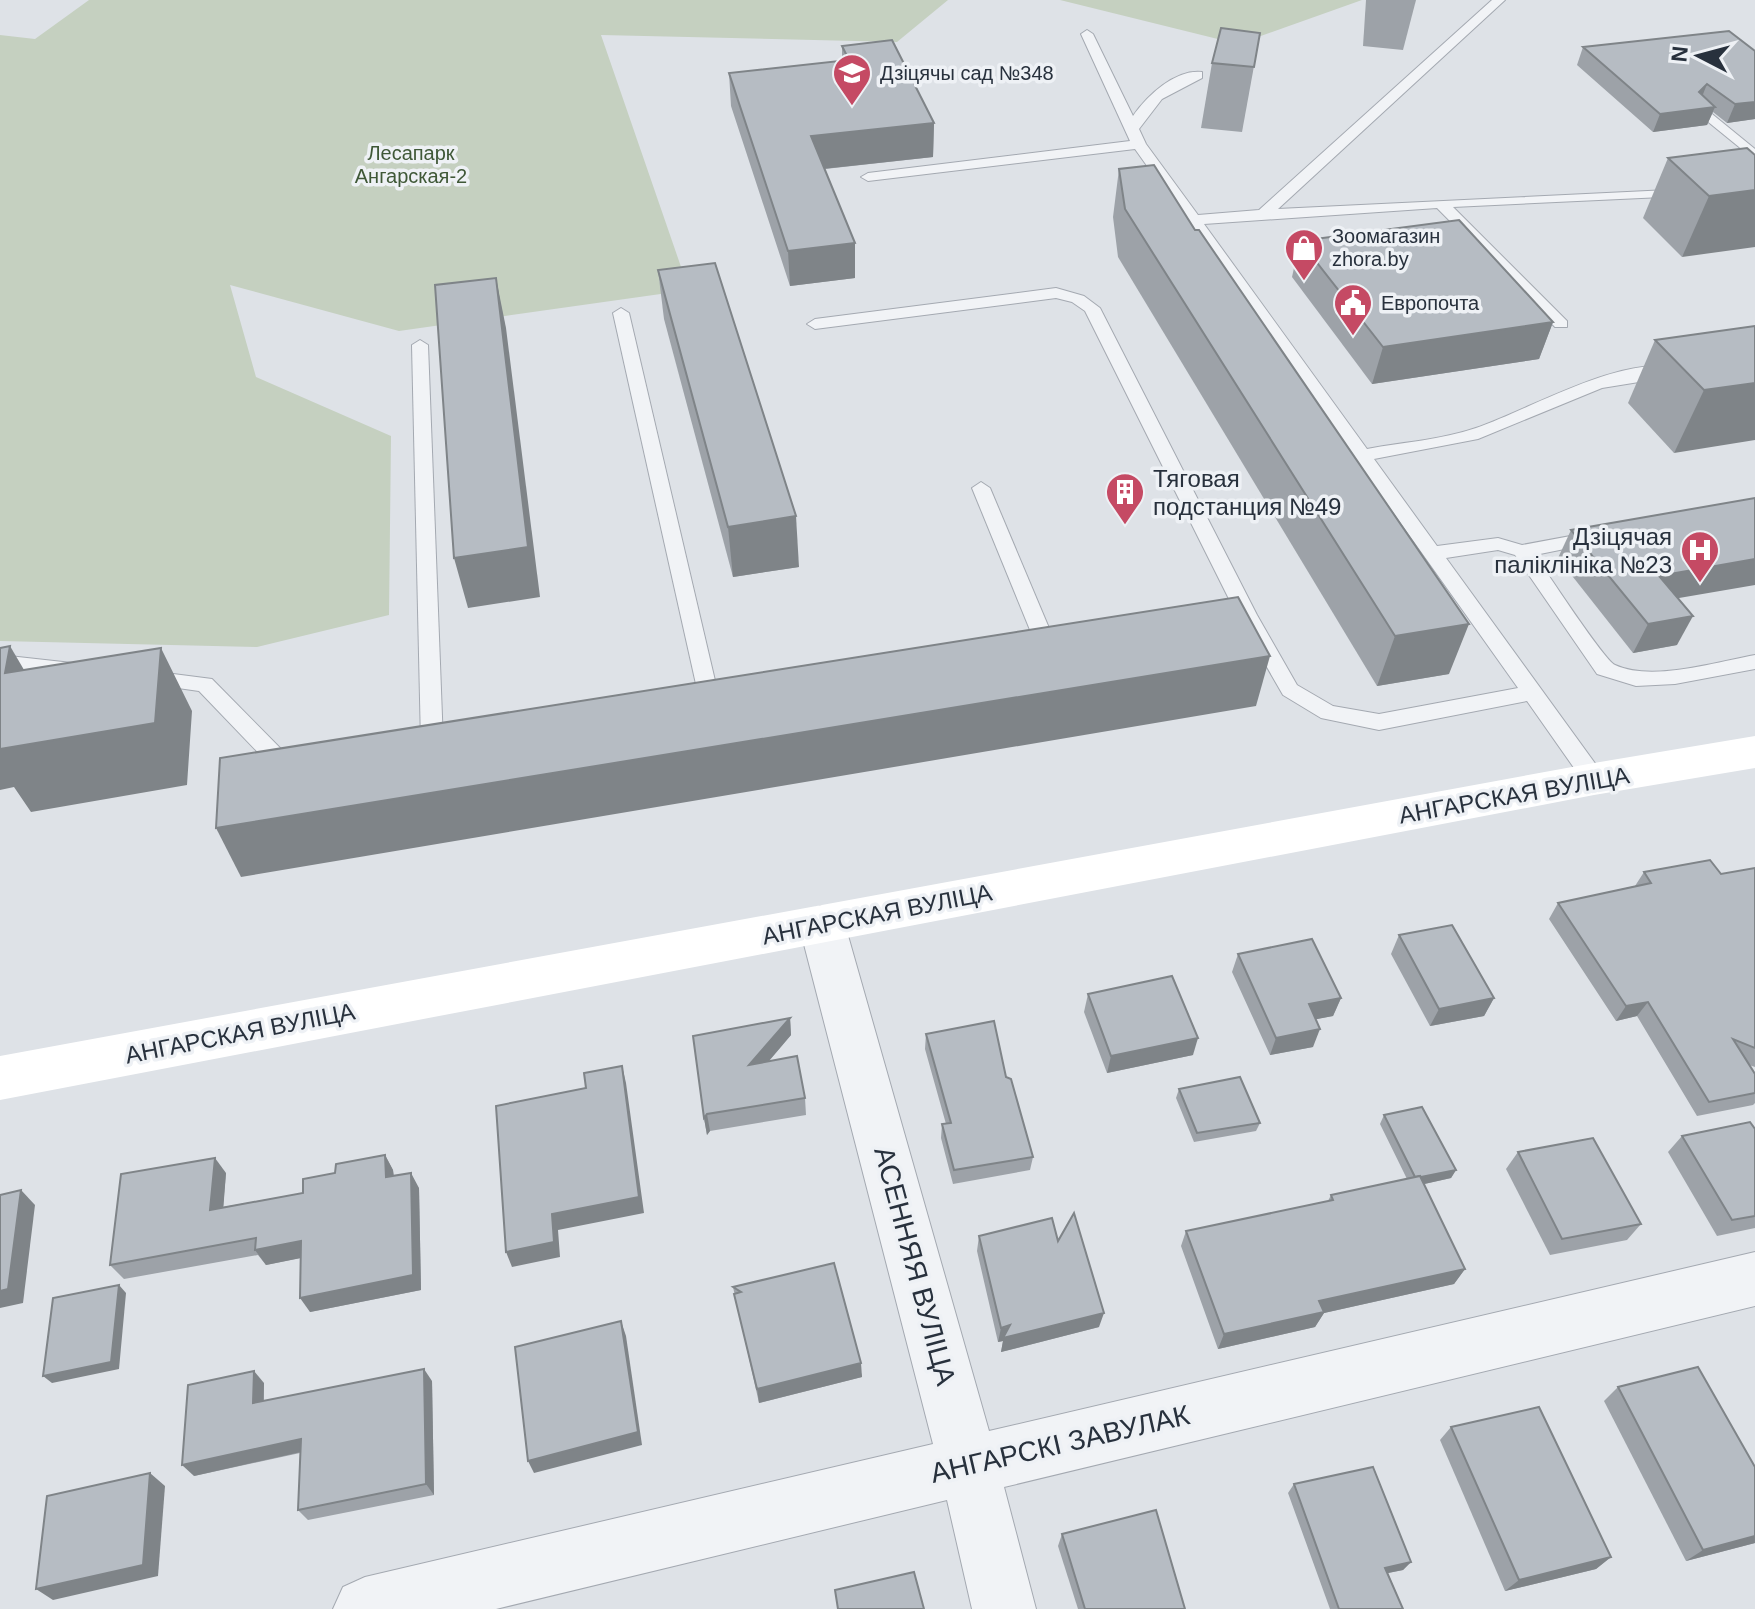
<svg xmlns="http://www.w3.org/2000/svg" width="1755" height="1609" viewBox="0 0 1755 1609" font-family="Helvetica,sans-serif">
	<style>
		.green { fill: #c5d0c0 }
		.lines { fill: none; stroke-linecap: round; stroke-linejoin: round }
		.lane-casing { stroke: #a4a9b1; stroke-width: 2 }
		.street-casing { stroke: #a4a9b1; stroke-width: 2 }
		.lane { fill: #f1f3f6; fill-rule: evenodd }
		.street { fill: #f1f3f6; fill-rule: evenodd }
		.secondary { fill: #fff; fill-rule: evenodd }
		.wall { fill: #9da2a8 }
		.shaded-wall { fill: #7f8488 }
		.building { fill: #b6bcc3; stroke: #7f8488; stroke-width: 2 }
		.labels { text-anchor: middle; dominant-baseline: central; stroke-width: 7; stroke-linejoin: round; paint-order: stroke }
		.far-poi-label { font-size: 20px; fill: #28313d; stroke: #eef1f5; text-anchor: start }
		.far-park-label { font-size: 20px; fill: #3f5837; stroke: #eef1f5 }
		.poi-label { font-size: 24px; fill: #28313d; stroke: #eef1f5; text-anchor: start }
		.street-label { font-size: 24px; fill: #28313d; stroke: #eef1f5 }
		.near-street-label { font-size: 28px; fill: #28313d; stroke: #eef1f5 }
	</style>
	<rect width="100%" height="100%" fill="#dee2e7"/>
	<g class="green">
		<polygon points="89,0 948,0 897,42 601,35 689,290 399,331 230,285 256,377 391,436 389,615 257,647 0,641 0,35 35,39"/>
		<polygon points="1060,0 1362,0 1238,44"/>
	</g>
	<g class="lines">
		<g class="lane-casing">
			<g id="lane">
				<path d="M1492,0H1505L1278,209L1689,189L1691,192L1684,196L1453,207L1567,321V327H1555L1437,208L1204,224L1367,449C1403,442 1441,440 1476,428C1529,410 1620,355 1676,368L1678,372L1676,376L1602,388L1478,439L1374,459L1437,546L1498,538L1522,545L1592,532L1599,534L1601,538L1599,542L1535,555C1546,571 1604,660 1615,665C1652,682 1716,662 1755,655V669L1675,684L1636,686L1597,674L1515,555L1498,550L1446,558L1602,773L1605,779L1602,785H1586L1527,701L1379,730L1321,718L1283,695L1237,615L1085,311L1072,302L1056,298L815,329L807,324L815,319L1056,288L1084,296L1100,308L1257,615L1297,685L1333,706L1379,714L1518,688L1135,149L868,181L861,177L868,173L1130,141L1081,34L1087,30L1093,34L1133,116C1147,96 1175,69 1202,72V78L1162,99L1139,129L1146,144L1198,215L1259,210Z"/>
				<polygon points="1701,105 1755,149 1755,160 1696,112 1694,109"/>
				<polygon points="621,308 629,313 720,702 717,707 703,707 700,702 613,313"/>
				<polygon points="420,340 428,345 443,743 440,749 424,749 421,743 412,345"/>
				<polygon points="981,482 990,488 1057,647 1054,652 1047,654 1037,647 972,488"/>
				<polygon points="0,655 72,663 79,665 82,670 79,675 72,677 0,669"/>
				<polygon points="150,671 212,679 286,754 302,758 305,764 302,770 294,772 271,766 199,691 143,683 140,678 143,673"/>
			</g>
		</g>
		<g class="street-casing">
			<polygon id="street" points="822,906 839,911 845,925 989,1431 1755,1252 1755,1306 1004,1487 1036,1609 972,1609 947,1500 496,1609 333,1609 343,1587 365,1577 933,1444 799,925 805,911"/>
		</g>
		<use href="#lane" class="lane"/>
		<use href="#street" class="street"/>
		<polygon class="secondary" points="1755,736 1755,768 1594,795 0,1100 0,1056 1594,763"/>
	</g>
	<g class="wall">
		<polygon points="1366,0 1416,0 1403,50 1363,46"/>
		<polygon points="1260,33 1242,132 1201,128 1212,63"/>
		<polygon points="842,46 934,123 933,157 825,169 855,278 790,286 731,106 729,73 842,61"/>
		<polygon points="1583,47 1755,51 1755,119 1727,123 1713,112 1707,125 1653,132 1577,65"/>
		<polygon points="1747,148 1682,257 1643,218 1668,158"/>
		<polygon points="1119,169 1449,674 1377,686 1118,257 1113,217"/>
		<polygon points="1300,241 1553,322 1539,359 1372,384 1292,277"/>
		<polygon points="658,270 799,567 733,577 664,319"/>
		<polygon points="1755,326 1674,453 1628,403 1655,340"/>
		<polygon points="1571,530 1678,598 1677,645 1633,653 1558,558"/>
		<polygon points="1755,868 1755,1067 1749,1065 1755,1074 1755,1103 1753,1105 1697,1116 1637,1016 1616,1021 1549,919 1558,903 1635,886 1644,872 1721,874"/>
		<polygon points="1399,935 1494,998 1484,1016 1430,1026 1391,954"/>
		<polygon points="1238,954 1341,998 1333,1016 1316,1019 1313,1047 1270,1055 1232,972"/>
		<polygon points="1088,994 1193,1055 1107,1073 1084,1012"/>
		<polygon points="790,1018 791,1035 769,1061 805,1098 806,1115 710,1131 707,1135 704,1118"/>
		<polygon points="926,1034 1006,1077 1033,1157 1030,1170 953,1184 941,1138 942,1124 946,1124 925,1049"/>
		<polygon points="1179,1089 1260,1123 1256,1131 1194,1142 1176,1098"/>
		<polygon points="1384,1115 1456,1170 1451,1178 1424,1184 1465,1269 1454,1284 1324,1313 1315,1327 1218,1349 1181,1246 1186,1231 1328,1201 1331,1195 1407,1179 1380,1124"/>
		<polygon points="1755,1129 1755,1228 1717,1236 1668,1152 1682,1136"/>
		<polygon points="1518,1152 1641,1224 1627,1240 1550,1255 1506,1169"/>
		<polygon points="385,1155 393,1170 394,1176 419,1188 421,1290 310,1312 300,1258 266,1265 258,1255 124,1279 110,1265 226,1173 223,1207 303,1193 335,1173"/>
		<polygon points="979,1236 1058,1241 1099,1327 1001,1352 1003,1341 998,1342 977,1251"/>
		<polygon points="834,1263 862,1377 759,1403 733,1287"/>
		<polygon points="432,1381 434,1495 308,1520 298,1510 300,1453 194,1476 264,1383 264,1401"/>
		<polygon points="1618,1387 1755,1543 1686,1561 1604,1401"/>
		<polygon points="1451,1427 1611,1557 1596,1569 1505,1591 1440,1440"/>
		<polygon points="1294,1484 1411,1562 1403,1570 1388,1573 1403,1609 1330,1609 1288,1493"/>
		<polygon points="1062,1534 1185,1609 1078,1609 1058,1546"/>
	</g>
	<g class="shaded-wall">
		<polygon points="1707,84 1700,102 1715,107 1707,125 1653,132 1660,114 1699,92"/>
		<polygon points="1755,102 1755,119 1727,123 1735,104"/>
		<polygon points="934,123 933,157 813,170 811,136"/>
		<polygon points="1755,190 1755,247 1682,257 1709,196"/>
		<polygon points="855,243 855,278 790,286 788,251"/>
		<polygon points="496,278 506,328 540,597 468,608 454,558"/>
		<polygon points="1553,322 1539,359 1372,384 1383,347"/>
		<polygon points="1755,383 1755,440 1674,453 1704,390"/>
		<polygon points="796,516 799,567 733,577 728,527"/>
		<polygon points="1755,559 1755,585 1644,604 1659,576"/>
		<polygon points="1693,616 1677,645 1633,653 1648,624"/>
		<polygon points="1469,624 1449,674 1377,686 1395,636"/>
		<polygon points="10,646 47,709 5,673"/>
		<polygon points="161,648 192,711 187,785 31,812 14,787 0,790 0,731"/>
		<polygon points="1270,656 1256,706 241,877 216,828"/>
		<polygon points="1341,998 1333,1016 1302,1022 1309,1004"/>
		<polygon points="1494,998 1484,1016 1430,1026 1439,1009"/>
		<polygon points="1648,1002 1637,1016 1616,1021 1626,1006"/>
		<polygon points="790,1018 791,1035 751,1082 749,1065"/>
		<polygon points="1320,1029 1313,1047 1270,1055 1276,1038"/>
		<polygon points="1198,1038 1193,1055 1107,1073 1111,1056"/>
		<polygon points="622,1066 626,1083 644,1213 558,1230 560,1257 512,1267 506,1252 552,1214"/>
		<polygon points="707,1114 710,1131 707,1135 704,1118"/>
		<polygon points="385,1155 393,1170 395,1193 386,1177"/>
		<polygon points="215,1158 226,1173 222,1225 210,1210"/>
		<polygon points="1456,1170 1451,1178 1411,1187 1416,1178"/>
		<polygon points="411,1173 419,1188 421,1290 310,1312 300,1298"/>
		<polygon points="21,1190 35,1205 23,1303 0,1308 0,1291"/>
		<polygon points="301,1241 311,1256 266,1265 255,1250"/>
		<polygon points="1465,1269 1454,1284 1324,1313 1315,1327 1218,1349 1224,1334 1319,1301"/>
		<polygon points="119,1285 126,1293 119,1369 52,1383 43,1376"/>
		<polygon points="1104,1313 1099,1327 1001,1352 1003,1341 998,1342 1001,1328"/>
		<polygon points="621,1321 626,1336 642,1445 534,1473 528,1461"/>
		<polygon points="861,1363 862,1377 759,1403 757,1389"/>
		<polygon points="424,1369 432,1381 434,1495 426,1484"/>
		<polygon points="254,1371 264,1383 263,1415 253,1403"/>
		<polygon points="301,1439 310,1450 194,1476 182,1465"/>
		<polygon points="150,1473 165,1486 158,1576 53,1600 36,1589"/>
		<polygon points="1755,1536 1755,1543 1686,1561 1703,1550"/>
		<polygon points="1611,1557 1596,1569 1505,1591 1519,1580"/>
		<polygon points="1411,1562 1403,1570 1378,1575 1385,1568"/>
	</g>
	<g class="building">
		<polygon points="1221,28 1260,33 1254,67 1212,63"/>
		<polygon points="1729,31 1755,51 1755,102 1735,104 1707,84 1699,92 1715,107 1660,114 1583,47"/>
		<polygon points="892,40 934,123 811,136 855,243 788,251 729,73 849,60 842,46"/>
		<polygon points="1747,148 1755,155 1755,190 1709,196 1668,158"/>
		<polygon points="1154,165 1195,230 1199,230 1469,624 1395,636 1125,209 1119,169"/>
		<polygon points="1459,220 1553,322 1383,347 1300,241"/>
		<polygon points="715,263 796,516 728,527 658,270"/>
		<polygon points="496,278 528,547 454,558 435,285"/>
		<polygon points="1755,326 1755,383 1704,390 1655,340"/>
		<polygon points="1755,498 1755,559 1659,576 1693,616 1648,624 1571,530"/>
		<polygon points="1238,597 1270,656 216,828 220,758"/>
		<polygon points="10,646 5,673 161,648 155,723 0,749 0,648"/>
		<polygon points="1710,860 1721,874 1755,868 1755,1048 1733,1039 1755,1074 1755,1093 1709,1102 1648,1002 1626,1006 1558,903 1651,883 1644,872"/>
		<polygon points="1452,925 1494,998 1439,1009 1399,935"/>
		<polygon points="1312,939 1341,998 1309,1004 1320,1029 1276,1038 1238,954"/>
		<polygon points="1172,976 1198,1038 1111,1056 1088,994"/>
		<polygon points="790,1018 749,1065 797,1056 805,1098 707,1114 704,1118 693,1036"/>
		<polygon points="994,1021 1006,1077 1011,1079 1033,1157 954,1170 942,1124 951,1123 926,1034"/>
		<polygon points="622,1066 639,1197 552,1214 554,1242 506,1252 496,1106 586,1088 584,1073"/>
		<polygon points="1240,1077 1260,1123 1197,1133 1179,1089"/>
		<polygon points="1422,1107 1456,1170 1421,1177 1420,1176 1415,1177 1384,1115"/>
		<polygon points="1750,1122 1755,1129 1755,1216 1732,1220 1682,1136"/>
		<polygon points="1593,1138 1641,1224 1562,1239 1518,1152"/>
		<polygon points="385,1155 386,1177 411,1173 413,1275 300,1298 301,1241 255,1250 256,1238 110,1265 121,1174 215,1158 210,1210 303,1193 303,1179 335,1173 336,1164"/>
		<polygon points="1420,1176 1465,1269 1319,1301 1324,1312 1224,1334 1186,1231 1333,1200 1331,1195"/>
		<polygon points="21,1190 8,1289 0,1291 0,1195"/>
		<polygon points="1074,1213 1104,1313 1003,1338 1010,1325 1001,1328 979,1236 1052,1218 1058,1241"/>
		<polygon points="834,1263 861,1363 757,1389 734,1294 741,1292 733,1287"/>
		<polygon points="119,1285 111,1362 43,1376 53,1298"/>
		<polygon points="621,1321 638,1432 528,1461 515,1347"/>
		<polygon points="1698,1367 1755,1467 1755,1536 1703,1550 1618,1387"/>
		<polygon points="424,1369 426,1484 298,1510 301,1439 182,1465 188,1385 254,1371 253,1403"/>
		<polygon points="1539,1407 1611,1557 1519,1580 1451,1427"/>
		<polygon points="1373,1467 1411,1562 1385,1568 1403,1609 1339,1609 1294,1484"/>
		<polygon points="150,1473 143,1565 36,1589 47,1496"/>
		<polygon points="1156,1510 1185,1609 1085,1609 1062,1534"/>
		<polygon points="914,1572 924,1609 838,1609 835,1590"/>
	</g>
	<defs>
		<g id="school-pin" transform="scale(2)"><path d="M0 17L-7.5 6A9.5 9.5 0 1 1 7.5 6Z" fill="#c54a64" stroke="#eef1f5"/><path d="M0-5L7-2L0 1L-7-2ZM-4 1L0 2.5L4 1V4Q0 6-4 4Z" fill="#fff"/></g>
		<g id="shop-pin" transform="scale(2)"><path d="M0 17L-7.5 6A9.5 9.5 0 1 1 7.5 6Z" fill="#c54a64" stroke="#eef1f5"/><path d="M-5-2.5h2.3a2.7 3.5 0 0 1 5.4 0H5L5.5 6h-11ZM-1.5-2.5h3a1.5 2.3 0 0 0-3 0Z" fill="#fff"/></g>
		<g id="civic-pin" transform="scale(2)"><path d="M0 17L-7.5 6A9.5 9.5 0 1 1 7.5 6Z" fill="#c54a64" stroke="#eef1f5"/><path d="M-.6-6.5H3V-4.5H.6V-3L4-1V1h2V6H-6V1h2V-1L-.6-3ZM-1.2 2.5V6h2.4V2.5Z" fill="#fff"/></g>
		<g id="building-pin" transform="scale(2)"><path d="M0 17L-7.5 6A9.5 9.5 0 1 1 7.5 6Z" fill="#c54a64" stroke="#eef1f5"/><path d="M-4-6H4V6H1V3H-1V6H-4ZM-2.5-4.3h1.7v1.8h-1.7ZM.8-4.3h1.7v1.8H.8ZM-2.5-1h1.7V.8h-1.7ZM.8-1h1.7V.8H.8Z" fill="#fff"/></g>
		<g id="hospital-pin" transform="scale(2)"><path d="M0 17L-7.5 6A9.5 9.5 0 1 1 7.5 6Z" fill="#c54a64" stroke="#eef1f5"/><path d="M-5-5h3v3.5h4V-5h3V5h-3V1.5h-4V5h-3Z" fill="#fff"/></g>
	</defs>
	<g fill-rule="evenodd">
		<use href="#school-pin" x="852" y="73"/>
		<use href="#shop-pin" x="1304" y="248"/>
		<use href="#civic-pin" x="1353" y="303"/>
		<use href="#building-pin" x="1125" y="492"/>
		<use href="#hospital-pin" x="1700" y="550"/>
	</g>
	<g class="labels">
		<g class="far-poi-label">
			<text x="880" y="73">Дзіцячы сад №348</text>
			<text x="1332" y="236">Зоомагазин<tspan x="1332" dy="23">zhora.by</tspan></text>
			<text x="1381" y="303">Европочта</text>
		</g>
		<g class="far-park-label">
			<text x="411" y="153">Лесапарк<tspan x="411" dy="23">Ангарская-2</tspan></text>
		</g>
		<g class="poi-label">
			<text x="1153" y="478">Тяговая<tspan x="1153" dy="28">подстанция №49</tspan></text>
			<text x="1672" y="536" text-anchor="end">Дзіцячая<tspan x="1672" dy="28">паліклініка №23</tspan></text>
		</g>
		<g class="street-label">
			<text transform="translate(1514 795) rotate(-10)">АНГАРСКАЯ ВУЛІЦА</text>
			<text transform="translate(877 914) rotate(-11)">АНГАРСКАЯ ВУЛІЦА</text>
			<text transform="translate(240 1033) rotate(-11)">АНГАРСКАЯ ВУЛІЦА</text>
		</g>
		<g class="near-street-label">
			<text transform="translate(915 1266) rotate(75)">АСЕННЯЯ ВУЛІЦА</text>
			<text transform="translate(1060 1444) rotate(-13)">АНГАРСКІ ЗАВУЛАК</text>
		</g>
	</g>
	<g transform="translate(1699 56) rotate(276)" stroke="#eef1f5" stroke-width="6" paint-order="stroke">
	<path d="M0-6L14 30L0 20L-14 30Z" fill="#28313d"/>
	<text y="-12" font-size="22" font-weight="bold" text-anchor="middle" fill="#28313d">N</text>
	</g>
</svg>
